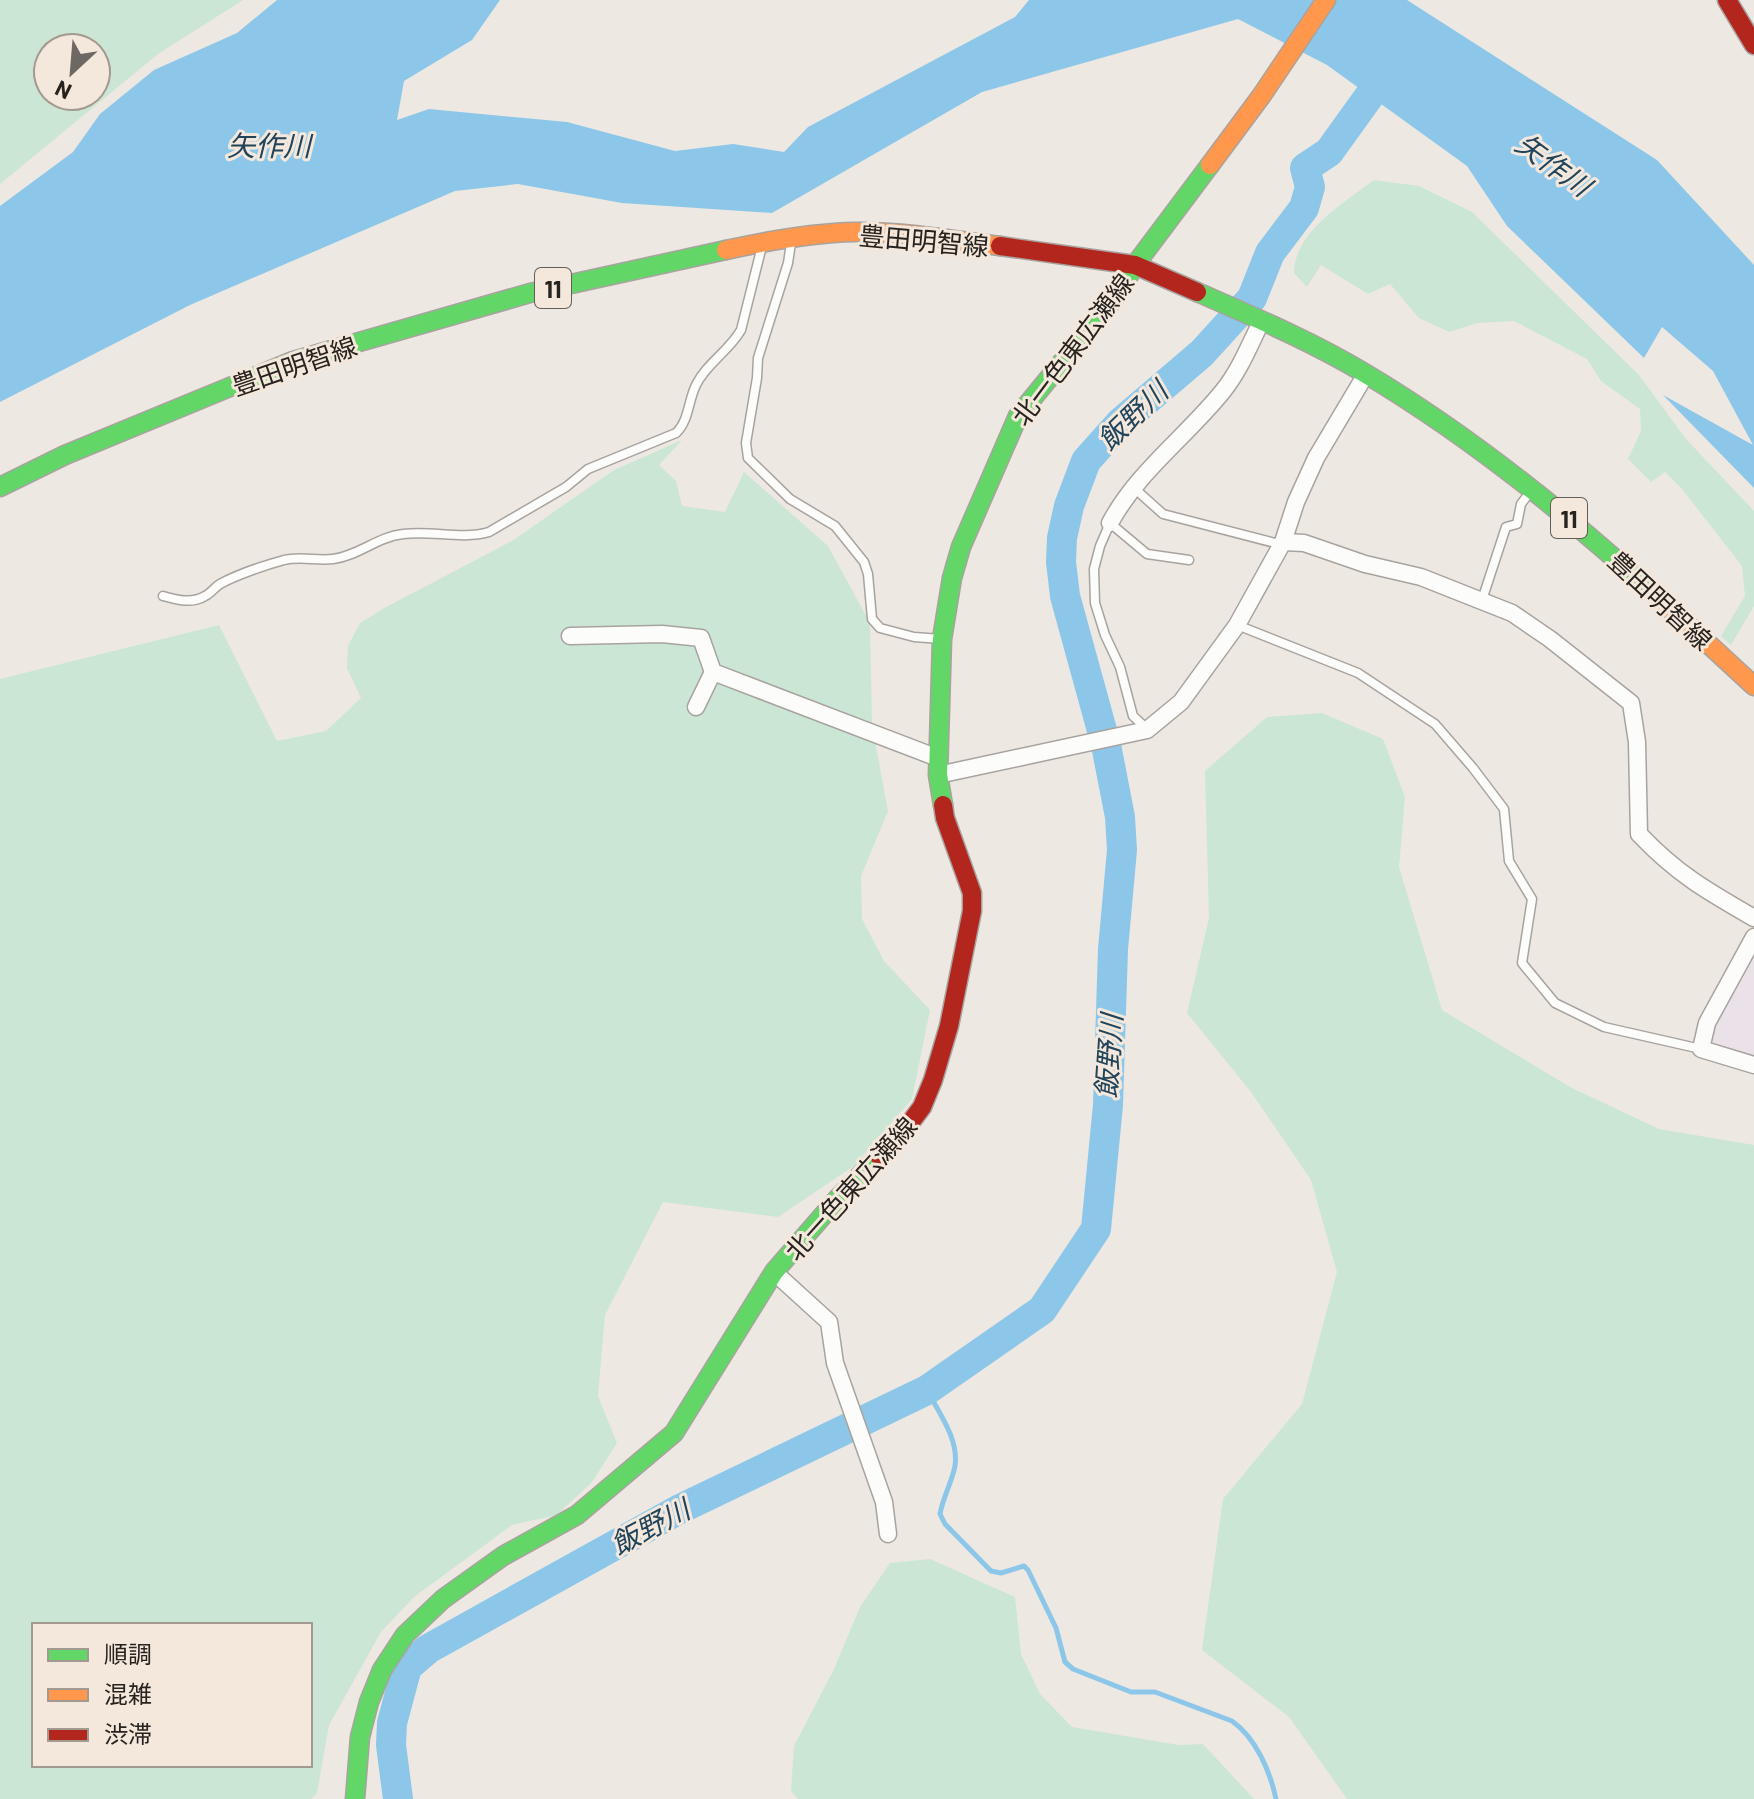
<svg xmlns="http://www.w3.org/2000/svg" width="1754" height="1799" viewBox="0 0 1754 1799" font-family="Barlow,'Noto Sans JP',sans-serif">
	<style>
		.education { fill: #eae1e9 }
		.green { fill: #cbe6d5; fill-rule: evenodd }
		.water { fill: #8cc7e9 }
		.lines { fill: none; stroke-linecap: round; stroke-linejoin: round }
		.stream { stroke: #8cc7e9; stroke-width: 5 }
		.river { stroke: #8cc7e9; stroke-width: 30 }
		.lane-casing { stroke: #a8a39f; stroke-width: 11 }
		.street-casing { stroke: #a8a39f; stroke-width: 19 }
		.fast-casing { stroke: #a8a39f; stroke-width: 21 }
		.slow-casing { stroke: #a8a39f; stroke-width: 21 }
		.jam-casing { stroke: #a8a39f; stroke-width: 21 }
		.lane { stroke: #fcfcfb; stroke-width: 8 }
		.street { stroke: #fcfcfb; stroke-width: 16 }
		.fast { stroke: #63d668; stroke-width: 18 }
		.slow { stroke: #ff974d; stroke-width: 18 }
		.jam { stroke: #b3261e; stroke-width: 18 }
		.labels { text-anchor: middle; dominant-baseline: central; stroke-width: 6; stroke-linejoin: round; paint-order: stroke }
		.shield { fill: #f4e7dc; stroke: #645e58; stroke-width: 2 }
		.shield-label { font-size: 24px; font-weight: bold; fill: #27231f }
		.street-label { font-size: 26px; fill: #27231f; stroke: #f4e7dc }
		.water-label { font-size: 28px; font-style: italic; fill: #20455b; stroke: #f4e7dc }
	</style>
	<rect width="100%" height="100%" fill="#eee8e2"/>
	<polygon class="education" points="1754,950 1754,1067 1710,1047 1712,1025"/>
	<g class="green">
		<path d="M0,0H243L158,54L0,184ZM96,48V96H48V48Z"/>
		<path d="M1374,180L1419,186L1472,212L1639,375L1686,439L1754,511V606L1731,645L1721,636L1745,596L1742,566L1682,489L1665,472L1651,482L1628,459L1641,431L1640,409L1601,381L1587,359L1514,321L1477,323L1449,332L1419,318L1390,284L1368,294L1321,265L1307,287L1294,273C1294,232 1345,202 1374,180Z"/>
		<path d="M682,440L659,465L676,481L682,506L725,512L744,472L828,546L870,623L872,725L888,811L861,876L862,919L884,961L930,1010L912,1099L854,1166L778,1217L663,1202L605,1315L598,1396L617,1443L592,1482L557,1515L512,1525L414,1597L381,1632L329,1725L317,1793L311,1799H0V679L219,625L277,741L326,731L361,698L347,668L348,646L360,623L386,607L512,541L614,470ZM34,1625H310V1765H34Z"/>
		<polygon points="1322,713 1383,739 1405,797 1399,867 1442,1010 1570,1087 1659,1129 1754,1145 1754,1799 1347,1799 1289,1717 1202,1650 1223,1499 1302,1404 1337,1272 1311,1180 1251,1092 1187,1013 1209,918 1205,771 1267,717"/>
		<polygon points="930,1559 1015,1597 1021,1654 1040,1694 1072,1727 1179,1745 1203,1744 1254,1799 798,1799 791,1791 794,1746 834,1669 860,1607 890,1563"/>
	</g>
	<polygon class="water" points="277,0 500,0 472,40 404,81 397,120 429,109 567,122 675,151 733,144 784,152 808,127 1015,17 1029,0 1407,0 1657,160 1754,265 1754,488 1663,395 1753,445 1713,371 1662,327 1644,358 1507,226 1467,166 1327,65 1238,19 982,92 772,213 622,203 518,184 455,191 190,305 0,402 0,206 73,152 100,114 154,70 237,33"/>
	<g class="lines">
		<path class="stream" d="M927,1390C939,1413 959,1439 955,1466C952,1482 943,1497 940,1514L945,1524L991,1571L1001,1573L1024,1566L1028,1570L1056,1628L1065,1662L1073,1669L1131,1692H1155L1232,1721C1256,1738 1270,1771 1276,1799"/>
		<polyline class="river" points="398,1799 391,1745 392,1723 407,1667 428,1649 678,1510 927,1390 1042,1310 1096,1229 1108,1105 1113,949 1122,850 1120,817 1106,745 1065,596 1061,562 1062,538 1069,506 1086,461 1120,423 1202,353 1252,298 1270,253 1304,208 1310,187 1305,168 1329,152 1375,88 1398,66"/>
		<g class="lane-casing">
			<g id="lane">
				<polyline points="791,243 788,263 758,358 757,378 746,443 748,458 790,499 835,526 864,562 868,574 872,619 880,628 914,637 941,639"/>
				<polyline points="1134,488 1163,514 1275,543 1283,542"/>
				<path d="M163,596C177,600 192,604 205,596C211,593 215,587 220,584C236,575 266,565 284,560C300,556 317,561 333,559C358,556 377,537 403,534C432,530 461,540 489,532L566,487L588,469L676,433C689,421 688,401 696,385C706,364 729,351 741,330L762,246"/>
				<polyline points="1482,600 1506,527 1517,524 1521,504 1530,492"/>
				<polyline points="1237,625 1358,673 1435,724 1473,768 1504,809 1509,861 1532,899 1522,963 1555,1003 1604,1027 1701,1049"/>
				<polyline points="1147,729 1133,716 1120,667 1105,635 1095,603 1094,569 1100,546 1110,523 1147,554 1189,560"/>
			</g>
		</g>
		<g class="street-casing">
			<g id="street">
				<path d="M1110,523C1138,471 1187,436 1223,391C1240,370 1250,344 1262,320"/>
				<path d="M1283,542L1304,543L1365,564L1421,577L1512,613L1550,639L1631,703L1637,742L1639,834C1677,874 1707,891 1754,918"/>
				<polyline points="570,636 662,634 701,638 713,672 938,758"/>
				<polyline points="696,707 713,672"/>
				<polyline points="938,775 1147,730 1181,702 1237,625 1283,542 1296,502 1316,458 1366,374"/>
				<polyline points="1754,937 1707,1023 1701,1049 1754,1065"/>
				<polyline points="774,1272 829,1322 835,1363 884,1502 888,1534"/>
			</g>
		</g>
		<g class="fast-casing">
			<g id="fast">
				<path d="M1197,292C1254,317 1313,342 1366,374C1473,438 1573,519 1664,603"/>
				<polyline points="0,487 65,455 293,361 530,293 726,250"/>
				<polyline points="943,805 938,775 942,639 952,578 961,547 1018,416 1117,295 1135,265 1210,165"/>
				<polyline points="355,1799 360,1737 369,1702 382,1670 405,1635 443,1599 503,1556 577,1515 674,1433 774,1272 839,1197 879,1156"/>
			</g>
		</g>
		<g class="slow-casing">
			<g id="slow">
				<polyline points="1210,165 1262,95 1326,0"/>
				<path d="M726,250C767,241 811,233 854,232C903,231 952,240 1000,246"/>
				<polyline points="1664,603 1754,686"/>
			</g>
		</g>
		<g class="jam-casing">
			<g id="jam">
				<polyline points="1727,0 1754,45"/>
				<polyline points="1000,246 1135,265 1197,292"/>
				<polyline points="879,1156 904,1131 922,1107 933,1080 949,1026 972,911 972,893 945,818 943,805"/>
			</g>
		</g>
		<use href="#lane" class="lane"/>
		<use href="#street" class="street"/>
		<use href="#fast" class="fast"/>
		<use href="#slow" class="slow"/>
		<use href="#jam" class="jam"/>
	</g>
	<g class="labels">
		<g class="shield">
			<rect x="535" y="268" width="36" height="40" rx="6"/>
			<rect x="1551" y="498" width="36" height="40" rx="6"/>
		</g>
		<g class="shield-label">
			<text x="553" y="288">11</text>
			<text x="1569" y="518">11</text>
		</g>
		<g class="street-label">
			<text transform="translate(924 240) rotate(5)">豊田明智線</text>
			<text transform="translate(1072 349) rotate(-53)">北一色東広瀬線</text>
			<text transform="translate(294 365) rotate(-19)">豊田明智線</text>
			<text transform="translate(1661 600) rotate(43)">豊田明智線</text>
			<text transform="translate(850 1188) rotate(-48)">北一色東広瀬線</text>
		</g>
		<g class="water-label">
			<text x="269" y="145">矢作川</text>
			<text transform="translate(1554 164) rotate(36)">矢作川</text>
			<text transform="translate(1132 415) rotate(-44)">飯野川</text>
			<text transform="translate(1108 1056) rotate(-86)">飯野川</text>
			<text transform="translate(650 1526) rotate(-28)">飯野川</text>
		</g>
	</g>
	<rect x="32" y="1623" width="280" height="144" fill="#f4e7dc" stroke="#a29990" stroke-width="2"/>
	<rect x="48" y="1649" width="40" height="12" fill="#63d668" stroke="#a29990" stroke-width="2"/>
	<text x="104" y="1663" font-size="24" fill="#27231f">順調</text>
	<rect x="48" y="1689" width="40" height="12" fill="#ff974d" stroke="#a29990" stroke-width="2"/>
	<text x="104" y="1703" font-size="24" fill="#27231f">混雑</text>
	<rect x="48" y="1729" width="40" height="12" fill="#b3261e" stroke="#a29990" stroke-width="2"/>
	<text x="104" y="1743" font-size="24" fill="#27231f">渋滞</text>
	<g transform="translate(72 72) rotate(206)"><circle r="38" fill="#f4e7dc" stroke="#a29990" stroke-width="2"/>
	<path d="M0-6L14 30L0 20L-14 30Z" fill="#6d6863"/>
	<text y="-12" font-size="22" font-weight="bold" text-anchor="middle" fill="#27231f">N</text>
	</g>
</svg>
